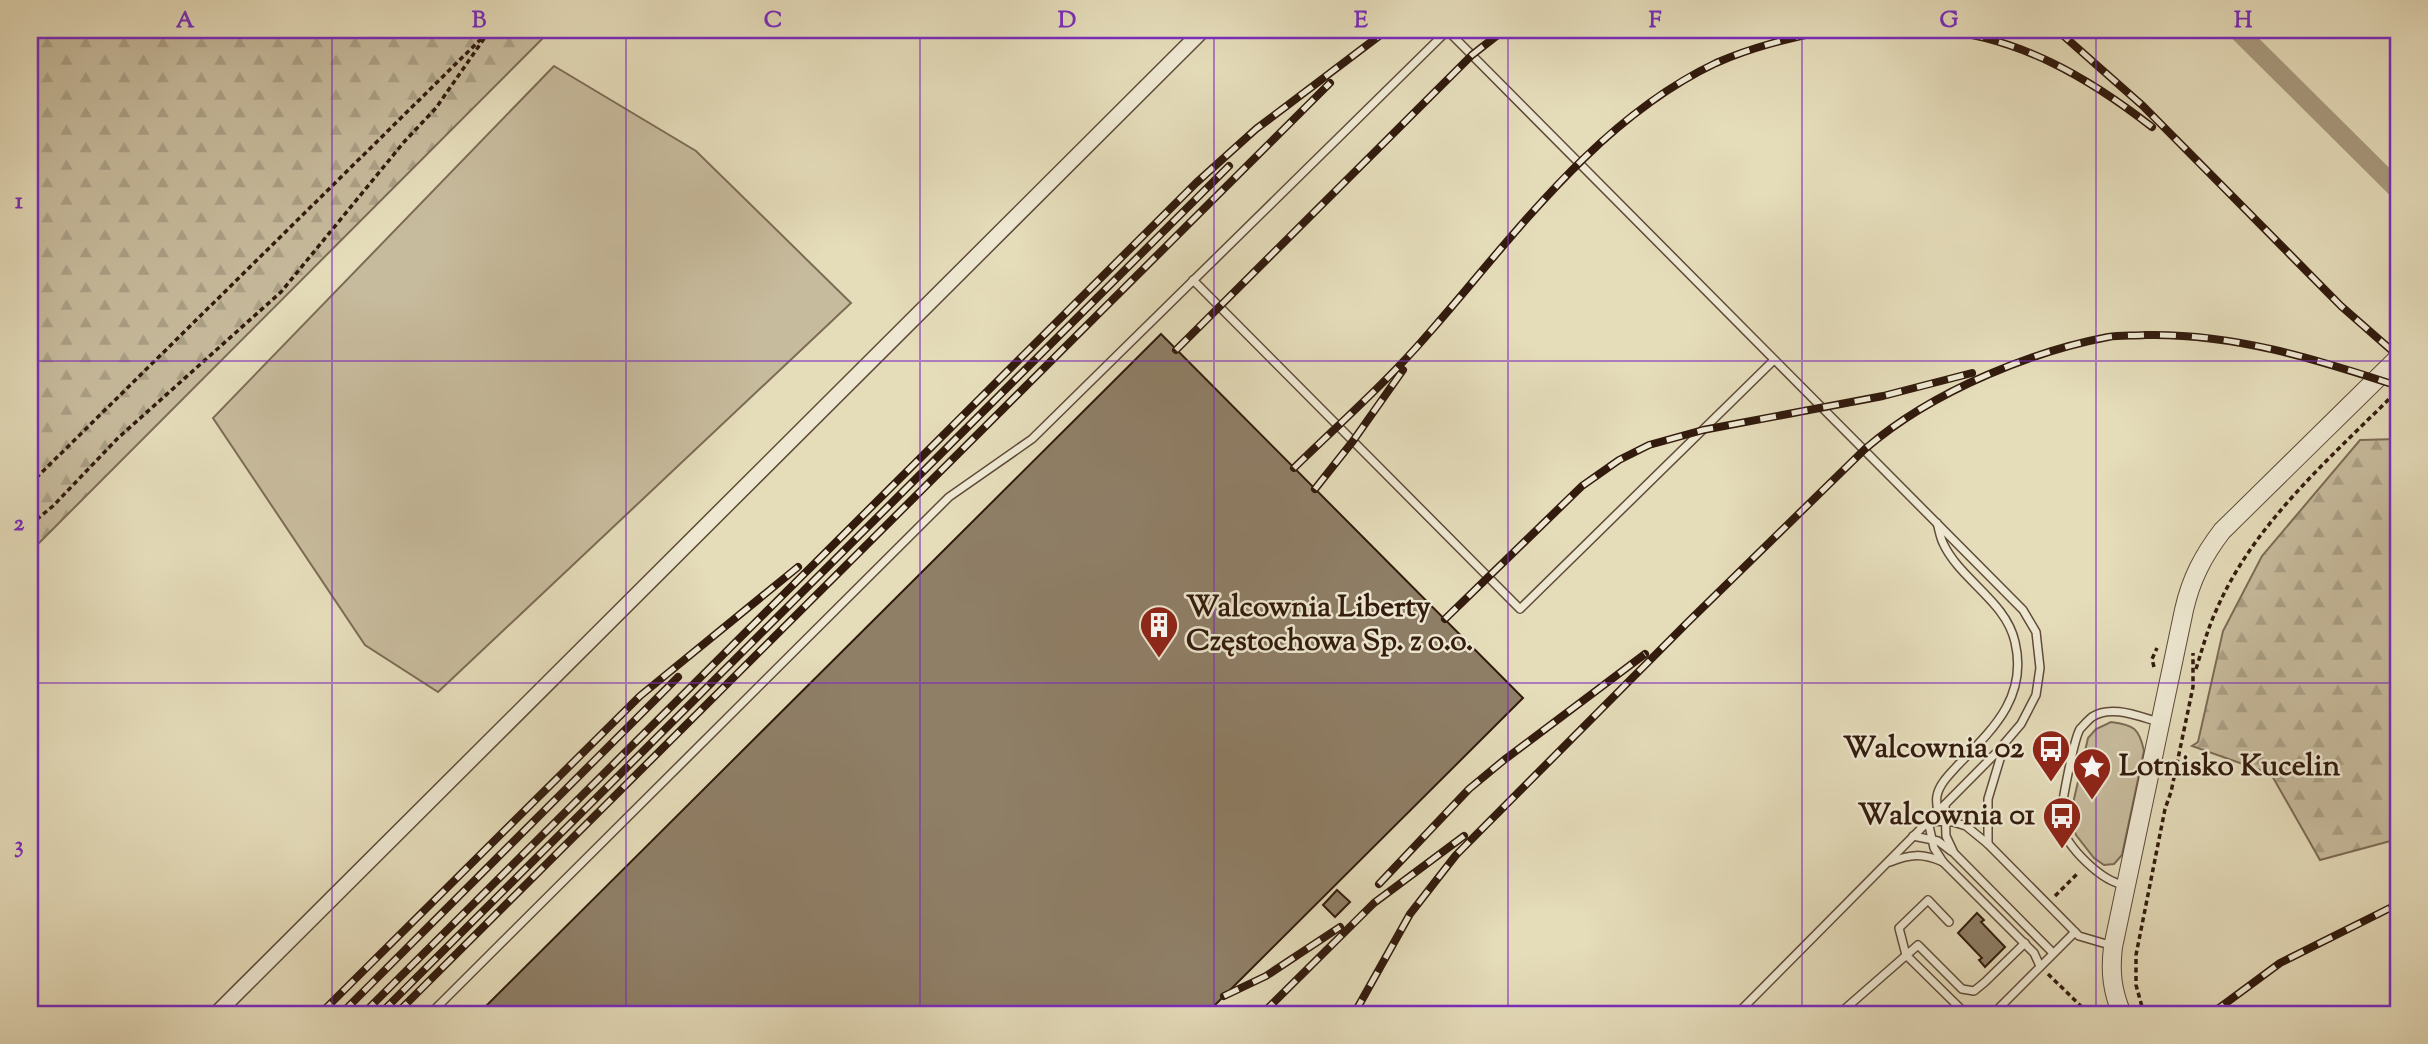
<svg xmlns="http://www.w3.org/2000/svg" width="2428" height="1044" viewBox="0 0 2428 1044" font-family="'Sorts Mill Goudy',serif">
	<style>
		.grass { fill: #c7bb9d; stroke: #7c6b55; stroke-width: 2 }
		.forest { fill: url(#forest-firs); stroke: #7c6b55; stroke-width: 2 }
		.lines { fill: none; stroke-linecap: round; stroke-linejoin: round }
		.canal { stroke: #a89a7f; stroke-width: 19 }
		.building { fill: #8f7f67; stroke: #321b0d; stroke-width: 2 }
		.service-casing { stroke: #5f4b38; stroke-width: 10 }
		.minor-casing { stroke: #5f4b38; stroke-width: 17 }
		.tertiary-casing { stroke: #5f4b38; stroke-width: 20 }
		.path { stroke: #321b0d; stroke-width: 3.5; stroke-dasharray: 5 3.5; stroke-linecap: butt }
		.service { stroke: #eee8d2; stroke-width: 7 }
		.minor { stroke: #eee8d2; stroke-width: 14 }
		.tertiary { stroke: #eee8d2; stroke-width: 18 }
		.rail-casing { stroke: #321b0d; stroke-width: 8 }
		.rail { stroke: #eee8d2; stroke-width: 5; stroke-dasharray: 16; stroke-linecap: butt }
		.grid { fill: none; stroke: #7b2cbf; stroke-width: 2; stroke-opacity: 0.55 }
		.labels { text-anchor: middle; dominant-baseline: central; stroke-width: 5; stroke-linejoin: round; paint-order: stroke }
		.poi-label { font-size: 30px; font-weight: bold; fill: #321b0d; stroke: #eee8d2; text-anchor: start }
		.neatline { fill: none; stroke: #7b2cbf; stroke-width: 2.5 }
		.grid-label { font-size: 23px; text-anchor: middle; font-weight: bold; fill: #7b2cbf }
	</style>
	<defs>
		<pattern id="forest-firs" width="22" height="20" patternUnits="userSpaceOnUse" patternTransform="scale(1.75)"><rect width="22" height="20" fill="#c7bb9d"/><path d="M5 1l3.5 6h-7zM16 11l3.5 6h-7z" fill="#aba086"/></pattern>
	</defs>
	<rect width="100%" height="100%" fill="#e5dcba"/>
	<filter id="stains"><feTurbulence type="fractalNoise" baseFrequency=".00286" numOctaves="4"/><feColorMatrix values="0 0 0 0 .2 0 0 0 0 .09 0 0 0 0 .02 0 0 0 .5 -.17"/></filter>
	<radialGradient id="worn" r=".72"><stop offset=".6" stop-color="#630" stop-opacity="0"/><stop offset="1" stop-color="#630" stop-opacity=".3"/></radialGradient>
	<g class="grass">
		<polygon points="554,66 696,151 851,303 438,692 365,645 213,418"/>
		<path d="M2111,722C2134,725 2139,728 2144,751L2122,855L2114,864L2104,865L2094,858L2076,835L2071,821V812L2088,738L2096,729Z"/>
	</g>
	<g class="forest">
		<polygon points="30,30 551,30 30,552"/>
		<polygon points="2398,439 2398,839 2320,860 2271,774 2192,746 2198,742 2223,631 2262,556 2360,440"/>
	</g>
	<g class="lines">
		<polyline class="canal" points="2237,30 2398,190"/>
	</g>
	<g class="building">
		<polygon points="1161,334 1523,698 1224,996 1206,1014 478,1014"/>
		<polygon points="1337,890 1350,902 1335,917 1323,905"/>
		<polygon points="1977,913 1984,920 1981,922 2005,947 1985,967 1979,960 1982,958 1958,933"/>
	</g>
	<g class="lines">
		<g class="service-casing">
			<g id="service">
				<polyline points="1447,30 2023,610 2036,632 2040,668 2036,695 2021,724 1997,752 1737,1014"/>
				<polyline points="1193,280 1520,609 1774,360"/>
				<path d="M1937,523C1939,529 1940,537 1943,543C1960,580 2006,601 2015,642C2028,697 1993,729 1958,765C1950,774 1939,784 1937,796C1936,801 1937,807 1938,812"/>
				<polyline points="1945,805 1946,836 1954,853 2053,953"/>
				<polyline points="1913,836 1938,841 1951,851"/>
				<polyline points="1988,844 1988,799 2003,749"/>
				<path d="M1890,862C1911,854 1922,853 1943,862L2034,953L2040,966"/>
				<polyline points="1943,862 1934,848 1928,821 1953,822 1966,826 1988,844 2079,936 2113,946"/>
				<path d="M2125,885C2102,882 2066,847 2061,824C2059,813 2074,739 2080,729C2083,726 2088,720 2092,717C2111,704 2140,717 2159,722"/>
				<polyline points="1949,922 1928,900 1899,928 1906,955 1966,1014"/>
				<polyline points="430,1014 949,497 1032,439 1448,30"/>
				<polyline points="1839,1014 1918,945 1962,989 1974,991 1985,982 2025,943"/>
				<polyline points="1993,1014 2075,932"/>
			</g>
		</g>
		<g class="minor-casing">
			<polyline id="minor" points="216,1014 1203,30"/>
		</g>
		<g class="tertiary-casing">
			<path id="tertiary" d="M2122,1014C2112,991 2110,971 2113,947L2184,610C2191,579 2203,556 2222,531L2398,358"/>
		</g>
		<g class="path">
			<polyline points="30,484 484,36"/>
			<polyline points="30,525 53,506 118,438 281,292 404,142 436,108 490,30"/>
			<polyline points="2154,667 2152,659 2157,648"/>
			<path d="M2196,669C2202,650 2207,631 2215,613C2253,523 2331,458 2398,390"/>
			<polyline points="2055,896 2079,872"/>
			<polyline points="2048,974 2089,1014"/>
			<polyline points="2144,1014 2136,985 2136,955 2165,809 2171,792 2193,687 2193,653"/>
		</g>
		<use href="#service" class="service"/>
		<use href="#minor" class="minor"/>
		<use href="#tertiary" class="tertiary"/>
		<g class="rail-casing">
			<g id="rail">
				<path d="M1936,30C2018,36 2089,78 2152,127"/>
				<polyline points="2057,30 2143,106 2341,306 2398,356"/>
				<polyline points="1176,350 1472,55 1504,30"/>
				<path d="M1294,468C1339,424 1388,381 1429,333C1514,236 1596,120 1716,63C1752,47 1790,38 1828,30"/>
				<polyline points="1315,489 1353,441 1403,370"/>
				<polyline points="1445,619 1582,486 1619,460 1649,445 1703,430 1883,396 1972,373"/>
				<polyline points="1379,884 1469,789 1504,760 1645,654"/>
				<polyline points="1224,996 1266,976 1340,927"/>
				<polyline points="320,1014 640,696 798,567"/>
				<polyline points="341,1014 678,677"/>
				<polyline points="363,1014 1196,183 1256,129 1387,30"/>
				<polyline points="380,1014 1229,166"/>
				<polyline points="396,1014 1330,83"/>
				<polyline points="1262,1014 1374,903 1464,836"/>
				<path d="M1354,1014L1410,914L1456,855L1687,623L1865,449C1901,418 1943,394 1987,375C2026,358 2066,345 2108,337C2120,335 2133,336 2145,335C2233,333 2316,359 2398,386"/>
				<polyline points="2211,1014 2280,963 2398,904"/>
			</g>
		</g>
		<use href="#rail" class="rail"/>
	</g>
	<path class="grid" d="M332,30V1014M626,30V1014M920,30V1014M1214,30V1014M1508,30V1014M1802,30V1014M2096,30V1014M30,361H2398M30,683H2398"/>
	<defs>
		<g id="building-pin" transform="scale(2.0125)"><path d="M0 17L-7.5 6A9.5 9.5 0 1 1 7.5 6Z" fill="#8f2418" stroke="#eee8d2"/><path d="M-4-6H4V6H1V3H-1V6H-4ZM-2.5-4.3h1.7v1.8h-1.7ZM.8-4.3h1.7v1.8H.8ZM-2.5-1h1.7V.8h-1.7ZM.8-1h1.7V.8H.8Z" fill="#fff"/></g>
		<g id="bus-pin" transform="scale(2.0125)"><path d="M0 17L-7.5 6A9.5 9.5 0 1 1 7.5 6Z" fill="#8f2418" stroke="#eee8d2"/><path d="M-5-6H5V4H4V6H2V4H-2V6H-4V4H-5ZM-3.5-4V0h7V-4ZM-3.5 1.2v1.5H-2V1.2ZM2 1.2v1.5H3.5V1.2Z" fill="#fff"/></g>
		<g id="sight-pin" transform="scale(2.0125)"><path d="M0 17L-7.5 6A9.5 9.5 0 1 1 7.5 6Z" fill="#8f2418" stroke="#eee8d2"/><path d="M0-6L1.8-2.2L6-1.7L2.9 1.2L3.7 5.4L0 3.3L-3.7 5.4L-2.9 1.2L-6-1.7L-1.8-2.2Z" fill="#fff"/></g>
	</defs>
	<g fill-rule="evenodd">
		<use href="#building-pin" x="1159" y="625"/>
		<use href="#bus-pin" x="2051" y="749"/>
		<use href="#sight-pin" x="2092" y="767"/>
		<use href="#bus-pin" x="2062" y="816"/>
	</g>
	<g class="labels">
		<g class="poi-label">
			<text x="1186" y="608">Walcownia Liberty<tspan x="1186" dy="34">Częstochowa Sp. z o.o.</tspan></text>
			<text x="2024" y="749" text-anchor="end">Walcownia 02</text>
			<text x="2119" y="767">Lotnisko Kucelin</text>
			<text x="2035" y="816" text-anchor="end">Walcownia 01</text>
		</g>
	</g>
	<rect width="2428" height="1044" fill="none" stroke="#e5dcba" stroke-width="77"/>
	<rect x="38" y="38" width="2352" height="968" class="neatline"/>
	<g class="grid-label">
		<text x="185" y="27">A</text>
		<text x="479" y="27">B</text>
		<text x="773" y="27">C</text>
		<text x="1067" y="27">D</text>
		<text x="1361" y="27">E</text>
		<text x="1655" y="27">F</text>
		<text x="1949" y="27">G</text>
		<text x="2243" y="27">H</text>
		<text x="19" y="208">1</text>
		<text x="19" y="530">2</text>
		<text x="19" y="852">3</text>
	</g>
	<rect width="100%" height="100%" filter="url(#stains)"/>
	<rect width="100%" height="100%" fill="url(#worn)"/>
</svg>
